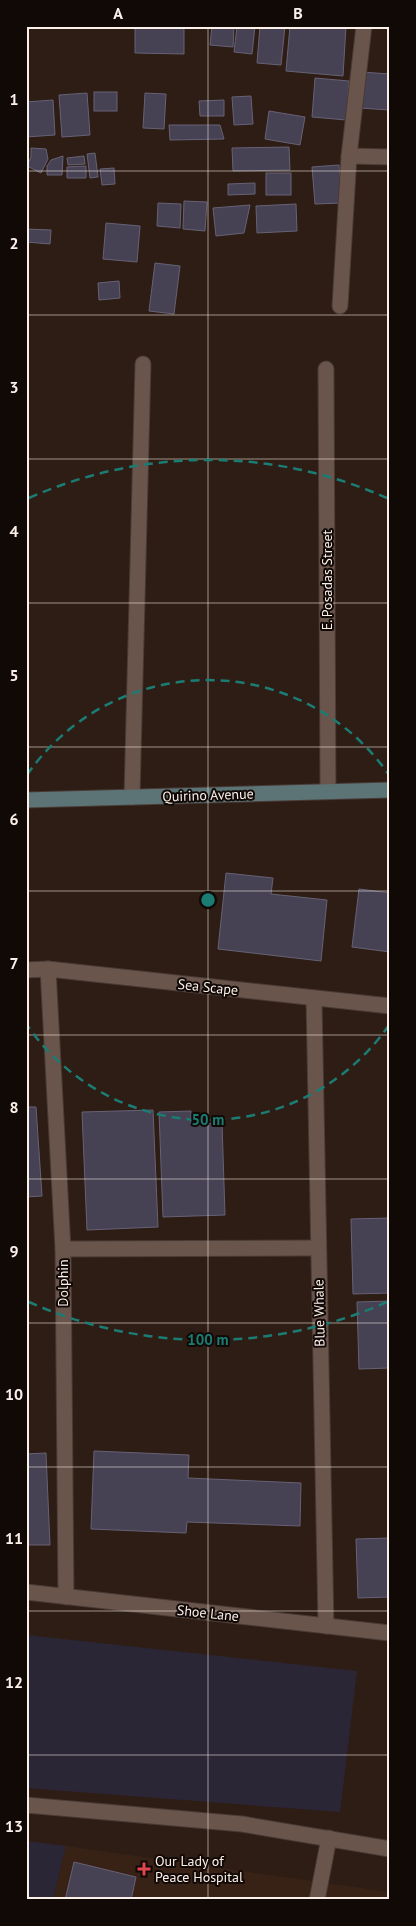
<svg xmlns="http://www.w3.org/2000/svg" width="416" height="1926" viewBox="0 0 416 1926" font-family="'PT Sans',sans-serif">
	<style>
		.industrial { fill: #2b2636 }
		.built { fill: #382115 }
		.building { fill: #464153; stroke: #666275 }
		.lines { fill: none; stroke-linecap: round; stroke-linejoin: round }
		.lane-casing { stroke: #493a35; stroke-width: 17 }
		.street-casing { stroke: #493a35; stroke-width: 17 }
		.secondary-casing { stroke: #493a35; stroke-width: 17 }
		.lane { stroke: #69554b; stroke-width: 15 }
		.street { stroke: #69554b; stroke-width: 15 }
		.secondary { stroke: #5c7476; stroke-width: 15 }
		.grid { fill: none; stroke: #fcf0ea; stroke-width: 1; stroke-opacity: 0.55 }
		.ring { fill: none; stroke: #1b7c74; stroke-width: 2.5; stroke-dasharray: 9 6 }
		.health-dot { fill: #e0444e; stroke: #110906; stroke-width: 2 }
		.labels { text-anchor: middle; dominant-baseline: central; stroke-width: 4; stroke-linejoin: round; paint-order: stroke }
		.street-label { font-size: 14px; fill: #fcf0ea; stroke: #110906 }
		.poi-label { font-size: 14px; fill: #fcf0ea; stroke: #110906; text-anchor: start }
		.centre { fill: #1b7c74; stroke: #110906; stroke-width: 2.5 }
		.ring-label { font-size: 15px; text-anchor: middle; font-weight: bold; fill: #1b7c74; stroke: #110906; stroke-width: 4; stroke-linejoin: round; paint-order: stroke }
		.neatline { fill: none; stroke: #fcf0ea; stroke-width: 2 }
		.grid-label { font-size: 16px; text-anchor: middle; font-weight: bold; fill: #fcf0ea }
	</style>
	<rect width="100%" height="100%" fill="#2e1d15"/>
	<g class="industrial">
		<polygon points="26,1635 357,1671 340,1812 26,1788"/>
		<polygon points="26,1841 66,1846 53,1900 26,1900"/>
	</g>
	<polygon class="built" points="66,1846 390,1892 390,1900 53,1900"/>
	<g class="building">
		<polygon points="135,26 184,26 184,54 135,53"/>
		<polygon points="212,26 234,26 233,47 210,45"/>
		<polygon points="237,26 255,26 252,54 234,52"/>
		<polygon points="260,26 285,26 281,65 257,63"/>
		<polygon points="290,26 346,26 343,76 286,71"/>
		<polygon points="361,72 390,74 390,110 359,108"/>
		<polygon points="315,78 349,81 346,120 312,117"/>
		<rect x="94" y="92" width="23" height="19"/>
		<polygon points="87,93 90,135 62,137 59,95"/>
		<polygon points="145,93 166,94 164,129 143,128"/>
		<polygon points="251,96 253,124 234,125 232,97"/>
		<polygon points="53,100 55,135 26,137 26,102"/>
		<polygon points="224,100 224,116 200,116 199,101"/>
		<polygon points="269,111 305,117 300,145 265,139"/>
		<polygon points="169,125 220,125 224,139 170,140"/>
		<polygon points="289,147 290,170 233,171 232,148"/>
		<polygon points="31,148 46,149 48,159 41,173 27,166 31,157"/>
		<polygon points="95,153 98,177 90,178 87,154"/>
		<polygon points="63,156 62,175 47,175 47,166 51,160"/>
		<polygon points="84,156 85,164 68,165 67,158"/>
		<polygon points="339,165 342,203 315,204 312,167"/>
		<polygon points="86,166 86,178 67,178 67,167"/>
		<polygon points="114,168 115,184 102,185 100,169"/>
		<rect x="266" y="173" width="25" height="22"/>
		<polygon points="255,183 255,194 228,195 228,184"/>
		<polygon points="184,201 207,202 205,231 183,229"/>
		<polygon points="158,203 181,204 180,228 157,226"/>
		<polygon points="296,204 297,231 257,233 256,206"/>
		<polygon points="250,205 244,233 216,236 213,208"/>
		<polygon points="106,223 140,226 137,262 103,259"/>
		<polygon points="26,229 51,230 50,244 26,242"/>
		<polygon points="155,263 180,266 174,314 149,311"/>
		<polygon points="119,281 120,298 99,300 98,283"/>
		<polygon points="226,873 273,878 271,894 327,900 321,961 218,949"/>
		<polygon points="359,889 390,893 390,952 352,947"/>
		<polygon points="26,1107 36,1107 42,1196 26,1197"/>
		<polygon points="153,1110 158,1227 87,1230 82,1112"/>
		<polygon points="191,1111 191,1124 222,1123 225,1215 163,1217 159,1112"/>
		<polygon points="390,1218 390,1293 353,1294 351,1219"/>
		<polygon points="390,1301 390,1368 359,1369 357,1302"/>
		<polygon points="94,1451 189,1455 188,1478 301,1483 300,1526 187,1522 186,1533 91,1529"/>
		<polygon points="46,1453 50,1545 26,1545 26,1454"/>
		<polygon points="390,1538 390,1597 358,1598 356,1539"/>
		<polygon points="74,1862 136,1877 131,1900 65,1900"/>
	</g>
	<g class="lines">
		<g class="lane-casing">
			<polyline id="lane" points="317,1900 329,1838"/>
		</g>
		<g class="street-casing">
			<g id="street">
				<polyline points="349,156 390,157"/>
				<polyline points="340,306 349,156 364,26"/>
				<polyline points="326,369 328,791"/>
				<polyline points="132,797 143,364"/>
				<polyline points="48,969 63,1249 66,1597"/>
				<polyline points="26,970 48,969 390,1006"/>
				<polyline points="314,999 326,1626"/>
				<polyline points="63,1249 318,1248"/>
				<polyline points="26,1592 390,1633"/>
				<polyline points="26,1805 242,1824 390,1849"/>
			</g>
		</g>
		<g class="secondary-casing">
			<polyline id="secondary" points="26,800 390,790"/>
		</g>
		<use href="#lane" class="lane"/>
		<use href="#street" class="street"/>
		<use href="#secondary" class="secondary"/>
	</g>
	<path class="grid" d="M208,26V1900M26,171H390M26,315H390M26,459H390M26,603H390M26,747H390M26,891H390M26,1035H390M26,1179H390M26,1323H390M26,1467H390M26,1611H390M26,1755H390"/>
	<g class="ring">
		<path d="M389 1025A220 220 0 0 1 27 1025M27 775A220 220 0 0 1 389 775"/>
		<path d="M387 1302A440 440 0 0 1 29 1302M29 498A440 440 0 0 1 387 498"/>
	</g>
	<path class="health-dot" d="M141.5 1861.5h5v5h5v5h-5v5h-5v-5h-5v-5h5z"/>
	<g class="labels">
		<g class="street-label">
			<text transform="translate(327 580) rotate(-90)">E. Posadas Street</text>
			<text transform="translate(208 795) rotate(-2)">Quirino Avenue</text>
			<text transform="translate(208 987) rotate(6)">Sea Scape</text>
			<text transform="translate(63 1283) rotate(-90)">Dolphin</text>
			<text transform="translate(319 1313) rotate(-91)">Blue Whale</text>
			<text transform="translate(208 1613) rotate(6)">Shoe Lane</text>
		</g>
		<g class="poi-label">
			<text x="155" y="1861">Our Lady of<tspan x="155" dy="16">Peace Hospital</tspan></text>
		</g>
	</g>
	<circle cx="208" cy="900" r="8" class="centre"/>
	<g class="ring-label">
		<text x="208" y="1125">50 m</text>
		<text x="208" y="1345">100 m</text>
	</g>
	<rect width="416" height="1926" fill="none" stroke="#110906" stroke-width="55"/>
	<rect x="28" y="28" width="360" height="1870" class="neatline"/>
	<g class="grid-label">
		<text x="118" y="19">A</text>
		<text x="298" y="19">B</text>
		<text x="14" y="105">1</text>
		<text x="14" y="249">2</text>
		<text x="14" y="393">3</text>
		<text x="14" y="537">4</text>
		<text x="14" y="681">5</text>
		<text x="14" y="825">6</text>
		<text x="14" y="969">7</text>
		<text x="14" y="1113">8</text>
		<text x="14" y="1257">9</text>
		<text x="14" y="1400">10</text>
		<text x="14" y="1544">11</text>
		<text x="14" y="1688">12</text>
		<text x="14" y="1832">13</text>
	</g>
</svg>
